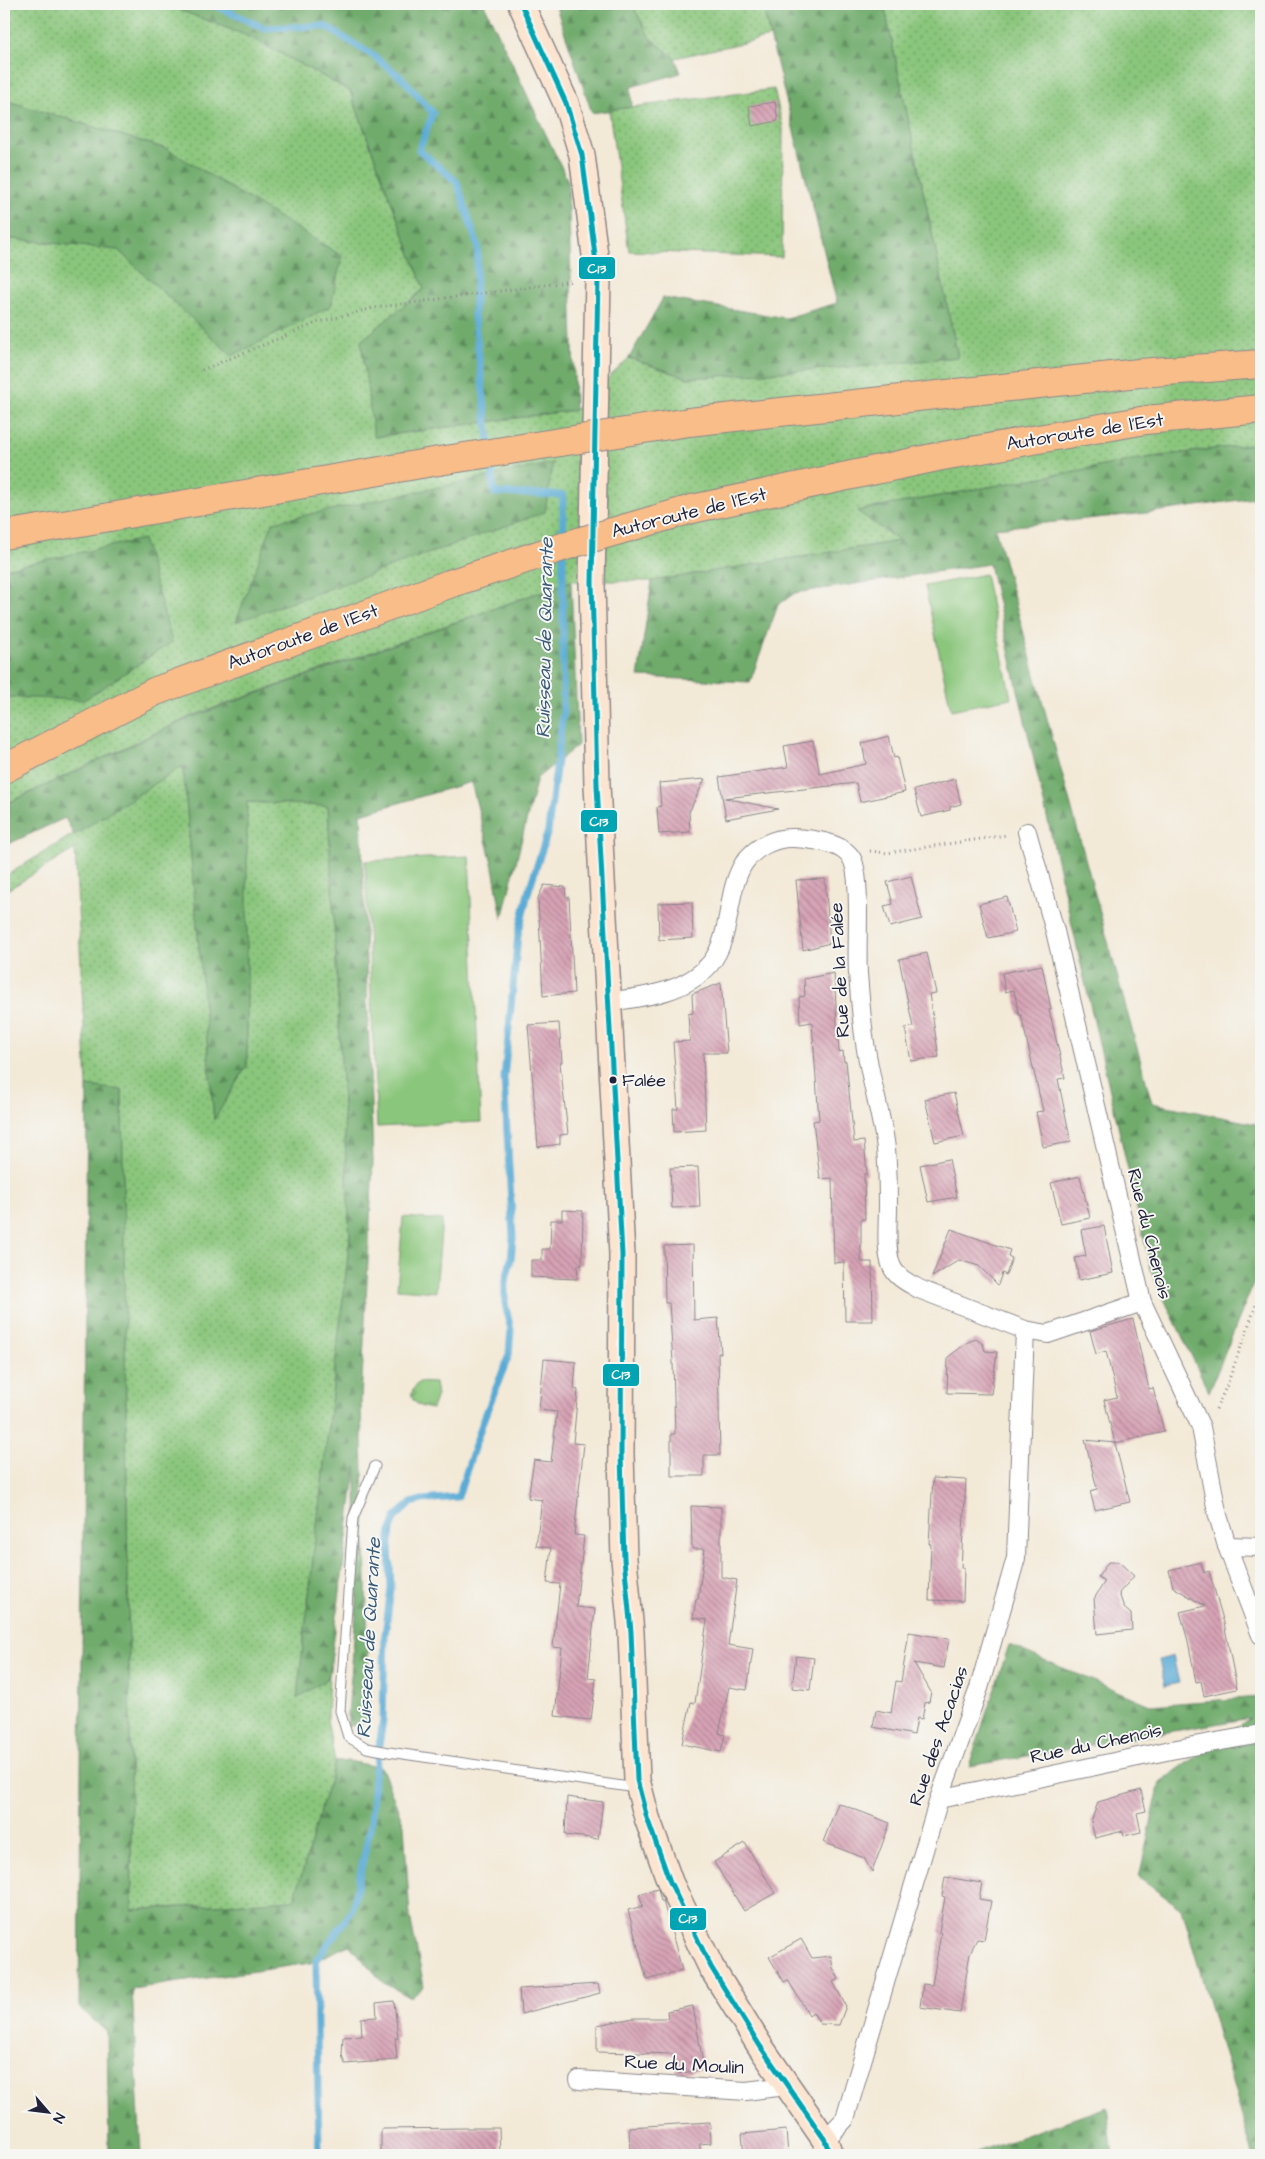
<svg xmlns="http://www.w3.org/2000/svg" width="1265" height="2159" viewBox="0 0 1265 2159" font-family="'Architects Daughter',sans-serif">
	<style>
		.grass { fill: url(#grass-dots); stroke: #56745c }
		.forest { fill: url(#forest-firs); stroke: #486654 }
		.park { fill: url(#park-tufts); stroke: #56745c }
		.pitch { fill: #8ac67c; stroke: #56745c }
		.water { fill: #5aabd5; stroke: #3e6688 }
		.lines { fill: none; stroke-linecap: round; stroke-linejoin: round }
		.stream { stroke: #5aabd5; stroke-width: 7 }
		.building { fill: url(#building-back-hatch) }
		.service-casing { stroke: #8a8689; stroke-width: 11 }
		.minor-casing { stroke: #8a8689; stroke-width: 20 }
		.secondary-casing { stroke: #8a8689; stroke-width: 28 }
		.motorway-casing { stroke: #8a8689; stroke-width: 30 }
		.path { stroke: #8a8689; stroke-width: 3; stroke-dasharray: 1 4; stroke-linecap: butt }
		.service { stroke: #fff; stroke-width: 9 }
		.minor { stroke: #fff; stroke-width: 18 }
		.secondary { stroke: #fce5d0; stroke-width: 25 }
		.motorway { stroke: #f8bd89; stroke-width: 28 }
		.motorway-bridge-casing { stroke: #8a8689; stroke-width: 30; stroke-linecap: butt }
		.motorway-bridge { stroke: #f8bd89; stroke-width: 28 }
		.bus-1-casing { stroke: #f6f6f2; stroke-width: 9 }
		.bus-1 { stroke: #00a4b2; stroke-width: 5 }
		.bus-dot { fill: #22223b; stroke: #f6f6f2; stroke-width: 2 }
		.labels { text-anchor: middle; dominant-baseline: central; stroke-width: 4; stroke-linejoin: round; paint-order: stroke }
		.bus-label { font-size: 18px; fill: #22223b; stroke: #f6f6f2; text-anchor: start }
		.street-label { font-size: 19px; fill: #22223b; stroke: #f6f6f2 }
		.water-label { font-size: 20px; font-style: italic; fill: #385979; stroke: #f6f6f2 }
		.line-badge { stroke: #f6f6f2; stroke-width: 2 }
		.badge-label { font-size: 14px; text-anchor: middle; font-weight: bold; fill: #fff }
	</style>
	<defs>
		<pattern id="grass-dots" width="8" height="8" patternUnits="userSpaceOnUse" patternTransform="scale(1.25)"><rect width="8" height="8" fill="#8ac67c"/><path d="M2 2h.1M6 6h.1" fill="none" stroke="#70a067" stroke-width="1.8" stroke-linecap="round"/></pattern>
		<pattern id="forest-firs" width="22" height="20" patternUnits="userSpaceOnUse" patternTransform="scale(1.25)"><rect width="22" height="20" fill="#6fab6c"/><path d="M5 1l3.5 6h-7zM16 11l3.5 6h-7z" fill="#5b8b5a"/></pattern>
		<pattern id="park-tufts" width="24" height="20" patternUnits="userSpaceOnUse" patternTransform="scale(1.25)"><rect width="24" height="20" fill="#8ac67c"/><path d="M3 7l-1-3M5 7V3M7 7l1-3M15 17l-1-3M17 17v-4M19 17l1-3" fill="none" stroke="#70a067"/></pattern>
		<pattern id="building-back-hatch" width="6" height="6" patternUnits="userSpaceOnUse" patternTransform="scale(1.25)"><rect width="6" height="6" fill="#d7a3b5"/><path d="M-1 5l2 2M0 0l6 6M5-1l2 2" fill="none" stroke="#ae8494"/></pattern>
	</defs>
	<rect width="100%" height="100%" fill="#f6f6f2"/>
	<filter id="ink" filterUnits="userSpaceOnUse"><feTurbulence type="fractalNoise" baseFrequency=".02" numOctaves="2"/><feDisplacementMap in="SourceGraphic" scale="10" xChannelSelector="R" yChannelSelector="G"/><feConvolveMatrix kernelMatrix="1 2 1 2 8 2 1 2 1" color-interpolation-filters="sRGB"/></filter>
	<filter id="wash" filterUnits="userSpaceOnUse"><feTurbulence type="fractalNoise" baseFrequency=".0096" numOctaves="4" result="noise"/><feDisplacementMap in="SourceGraphic" scale="20" xChannelSelector="R" yChannelSelector="G"/><feGaussianBlur stdDeviation="1.12" result="paint"/><feColorMatrix in="noise" values="0 0 0 0 0 0 0 0 0 0 0 0 0 0 0 0 0 1.4 0 .05"/><feComposite in="paint" operator="in"/></filter>
	<g filter="url(#wash)">
		<rect width="100%" height="100%" fill="#f3e9d7"/>
		<g class="grass">
			<polygon points="4,4 164,4 250,37 350,91 424,289 361,341 375,437 575,410 629,358 688,378 867,366 958,357 884,4 1261,4 1261,443 1152,457 858,511 899,541 652,581 571,581 189,717 4,805 4,238 118,250 232,356 167,149 4,100"/>
			<polygon points="632,4 762,4 770,37 675,58 650,38"/>
			<polygon points="774,89 783,128 782,257 629,251 609,110"/>
			<polygon points="183,766 214,1119 247,1065 246,802 328,806 350,1238 297,1698 329,1677 327,1719 335,1762 294,1900 132,1910 122,1091 87,1086 75,849 4,892 4,877"/>
		</g>
		<g class="forest">
			<polygon points="164,4 484,4 568,181 575,410 374,437 361,341 424,289 350,91 250,37"/>
			<polygon points="555,4 632,4 650,38 675,58 681,73 631,87 632,107 592,113"/>
			<polygon points="762,4 884,4 958,357 867,366 688,378 629,358 663,298 786,318 837,303"/>
			<polygon points="4,100 167,149 342,256 331,306 232,356 118,250 4,238"/>
			<polygon points="1261,443 1261,497 1147,513 995,528 1152,1103 1261,1125 1261,1265 1209,1392 1152,1274 989,564 795,593 778,605 750,682 638,677 652,581 899,541 857,511 1152,457"/>
			<polygon points="553,463 545,512 236,622 273,522"/>
			<polygon points="143,539 172,642 84,700 4,697 4,569"/>
			<polygon points="571,581 578,745 537,778 502,919 493,867 471,782 361,814 373,1161 361,1401 370,1721 347,1727 357,1599 356,1467 329,1677 297,1699 350,1238 328,806 247,802 247,1065 214,1120 183,766 74,835 65,818 4,846 4,805 189,718"/>
			<polygon points="87,1086 122,1090 132,1910 294,1900 335,1762 349,1761 382,1768 404,1825 410,1917 424,1986 411,1998 383,1982 349,1945 310,1963 132,1989 141,2155 109,2155 107,2032 79,2007"/>
			<polygon points="1009,1645 1150,1705 1261,1697 1261,2155 1253,2155 1182,1909 1139,1878 1160,1782 1250,1718 969,1766"/>
			<polygon points="1107,2107 1113,2155 968,2155"/>
		</g>
		<path class="park" d="M419,1382L435,1383L437,1395L432,1409C416,1407 403,1397 419,1382Z"/>
		<g class="pitch">
			<polygon points="985,574 1011,698 951,710 925,586"/>
			<polygon points="469,856 481,1122 377,1127 365,861"/>
			<polygon points="403,1217 442,1220 436,1292 397,1289"/>
		</g>
		<polygon class="water" points="1173,1656 1179,1683 1165,1686 1159,1660"/>
		<g class="lines">
			<g class="stream">
				<polyline points="212,4 264,28 325,26 372,55 403,79 433,113 419,150 457,182 478,247 474,315 490,449"/>
				<polyline points="491,459 494,493 563,495 563,541"/>
				<polyline points="319,2155 316,1960 352,1911 371,1824 374,1778 383,1720 385,1635 391,1588 389,1547 391,1529 396,1517 411,1503 422,1500 458,1497 483,1421 509,1355 511,1330 505,1303 505,1284 511,1259 513,1238 504,1078 518,935 528,893 548,831 563,714 563,552"/>
			</g>
		</g>
		<g id="blocks">
			<g class="building">
				<polygon points="775,102 778,121 752,126 749,106"/>
				<polygon points="889,736 894,758 897,757 905,792 860,802 856,783 725,798 778,809 726,819 719,777 788,767 784,746 813,741 820,774 866,764 862,743"/>
				<polygon points="705,779 689,812 690,832 659,834 657,807 661,806 659,783"/>
				<polygon points="955,779 961,804 950,807 950,810 921,817 914,790"/>
				<polygon points="911,876 922,919 890,927 884,906 893,904 887,882"/>
				<polygon points="825,879 830,943 803,950 796,880"/>
				<polygon points="544,885 565,887 566,897 569,897 574,993 543,996 538,898"/>
				<polygon points="1007,897 1016,932 988,938 979,904"/>
				<polygon points="692,902 693,938 659,940 658,903"/>
				<polygon points="927,953 936,993 929,994 939,1057 911,1061 905,1028 913,1027 899,959"/>
				<polygon points="1042,965 1051,1009 1049,1009 1065,1078 1058,1079 1071,1142 1043,1147 1036,1112 1043,1111 1021,1015 1019,1015 1014,990 1005,992 1002,973"/>
				<polygon points="834,973 839,1052 843,1051 844,1062 846,1061 854,1142 864,1141 867,1174 864,1174 865,1219 861,1219 861,1262 872,1262 873,1321 845,1321 844,1262 834,1263 832,1178 820,1179 813,1121 819,1120 812,1022 800,1024 799,997 805,996 804,979"/>
				<polygon points="721,983 727,1053 703,1053 706,1130 674,1132 673,1109 678,1109 673,1042 690,1041 688,1014 693,1013 692,994"/>
				<polygon points="559,1023 562,1062 560,1063 568,1134 560,1135 560,1144 538,1147 528,1025"/>
				<polygon points="954,1093 964,1136 935,1142 925,1099"/>
				<polygon points="949,1159 957,1197 928,1202 920,1165"/>
				<polygon points="698,1167 700,1207 672,1208 670,1168"/>
				<polygon points="1080,1176 1090,1218 1061,1224 1051,1183"/>
				<polygon points="562,1210 583,1211 582,1265 578,1265 577,1279 531,1277 531,1260 542,1260 542,1249 550,1249 551,1220 562,1220"/>
				<polygon points="1104,1226 1113,1273 1079,1280 1075,1258 1086,1256 1081,1230"/>
				<polygon points="951,1229 1010,1250 1008,1256 1012,1258 1006,1275 1002,1273 998,1285 979,1266 959,1260 932,1277"/>
				<polygon points="693,1245 694,1320 718,1318 721,1353 718,1353 720,1455 704,1455 704,1476 671,1476 671,1434 675,1434 673,1362 669,1303 665,1303 664,1246"/>
				<polygon points="1133,1319 1149,1389 1153,1388 1164,1432 1115,1443 1104,1400 1117,1397 1106,1351 1096,1354 1090,1331"/>
				<polygon points="976,1339 983,1344 985,1351 997,1352 991,1394 947,1393 948,1357 968,1342"/>
				<polygon points="544,1359 576,1362 574,1389 578,1390 573,1443 584,1444 574,1535 584,1536 576,1607 595,1609 588,1678 596,1679 591,1720 555,1716 562,1648 553,1647 560,1584 547,1583 551,1548 536,1546 542,1500 528,1498 534,1460 551,1462 557,1412 539,1410"/>
				<polygon points="1085,1440 1115,1443 1130,1502 1095,1510 1090,1491 1097,1489"/>
				<polygon points="933,1478 966,1480 961,1568 964,1568 963,1601 929,1600 931,1544 929,1544"/>
				<polygon points="691,1506 721,1507 721,1577 737,1580 728,1645 753,1649 747,1690 729,1687 719,1733 725,1735 721,1752 682,1744 691,1702 695,1703 707,1620 693,1618 696,1600 698,1599 705,1549 692,1549"/>
				<polygon points="1108,1562 1119,1562 1134,1576 1119,1593 1124,1608 1131,1614 1132,1630 1097,1634 1094,1599 1105,1581 1098,1577"/>
				<polygon points="1201,1562 1204,1573 1209,1571 1224,1623 1237,1689 1204,1696 1201,1681 1196,1682 1188,1641 1180,1612 1205,1606 1173,1587 1169,1570"/>
				<polygon points="909,1632 949,1639 944,1668 914,1663 931,1692 929,1702 925,1703 922,1719 917,1718 914,1735 873,1727 876,1710 891,1713 896,1681 901,1682"/>
				<polygon points="796,1656 814,1658 810,1690 792,1688"/>
				<polygon points="1141,1790 1146,1811 1137,1813 1141,1832 1124,1836 1123,1831 1095,1838 1091,1822 1098,1802"/>
				<polygon points="567,1797 603,1802 598,1839 565,1835"/>
				<polygon points="838,1803 890,1823 872,1872 864,1858 823,1842"/>
				<polygon points="745,1843 775,1893 744,1911 714,1862"/>
				<polygon points="945,1877 982,1883 979,1899 991,1901 984,1940 977,1939 970,1953 960,2013 920,2007 923,1984 932,1985 941,1933 939,1932 945,1897 942,1896"/>
				<polygon points="658,1889 661,1901 663,1901 682,1970 647,1980 628,1910 643,1906 639,1894"/>
				<polygon points="801,1939 812,1958 831,1956 833,1968 839,1979 833,1982 846,2006 839,2025 820,2024 813,2012 809,2015 788,1980 784,1982 769,1957"/>
				<polygon points="598,1984 600,1993 521,2014 519,1989"/>
				<polygon points="394,2001 398,2038 395,2038 397,2060 345,2064 342,2055 343,2037 362,2036 361,2018 377,2017 376,2003"/>
				<polygon points="693,2006 704,2069 677,2074 673,2054 597,2052 597,2025 634,2018 668,2018 667,2011"/>
				<polygon points="710,2122 711,2143 700,2144 700,2153 630,2155 629,2127"/>
				<polygon points="468,2128 499,2128 500,2155 402,2155 402,2152 381,2152 381,2129"/>
				<polygon points="786,2130 788,2155 744,2155 742,2134"/>
			</g>
		</g>
	</g>
	<g filter="url(#ink)">
		<use href="#blocks" fill-opacity="0" stroke="#8a8689" stroke-width="1"/>
		<g class="lines">
			<g class="service-casing">
				<polyline id="service" points="375,1466 353,1518 340,1711 348,1737 367,1748 389,1752 636,1788"/>
			</g>
			<g class="minor-casing">
				<g id="minor">
					<polyline points="1027,832 1055,931 1142,1302 1201,1427 1217,1512 1227,1546 1261,1635"/>
					<path d="M608,1002C643,997 685,993 710,964C733,936 725,893 744,863C755,847 775,837 794,838C812,839 842,842 852,859C862,878 856,947 858,973C860,1000 862,1028 867,1055C872,1084 880,1112 885,1141C888,1162 888,1186 888,1208C888,1224 885,1251 892,1267C897,1278 909,1283 919,1289L1025,1330L1048,1334L1142,1302"/>
					<polyline points="1227,1546 1261,1547"/>
					<polyline points="939,1799 1171,1750 1261,1734"/>
					<polyline points="579,2080 746,2091 786,2086"/>
					<polyline points="825,2140 845,2119 939,1799 979,1688 1016,1558 1025,1330"/>
				</g>
			</g>
			<g class="secondary-casing">
				<polyline id="secondary" points="521,4 566,103 582,155 598,278 592,582 597,785 622,1255 621,1454 624,1559 631,1632 637,1780 647,1818 670,1882 711,1967 760,2046 825,2140 830,2155"/>
			</g>
			<g class="motorway-casing">
				<g id="motorway">
					<polyline points="689,422 1139,373 1261,364"/>
					<polyline points="692,509 937,457 1146,420 1261,409"/>
					<polyline points="4,535 439,461"/>
					<polyline points="4,769 156,691 449,584"/>
				</g>
			</g>
			<g class="path">
				<polyline points="202,370 319,322 373,308 574,281"/>
				<polyline points="870,851 887,853 1007,835"/>
				<polyline points="1216,1409 1227,1385 1261,1291"/>
			</g>
			<use href="#service" class="service"/>
			<use href="#minor" class="minor"/>
			<use href="#secondary" class="secondary"/>
			<use href="#motorway" class="motorway"/>
			<g class="motorway-bridge-casing">
				<g id="motorway-bridge">
					<polyline points="439,461 689,422"/>
					<polyline points="449,584 578,542 692,509"/>
				</g>
			</g>
			<use href="#motorway-bridge" class="motorway-bridge"/>
			<g class="bus-1-casing">
				<polyline id="bus-1" points="521,4 566,103 582,155 598,278 592,582 597,785 622,1255 621,1454 624,1559 631,1632 637,1780 647,1818 670,1882 711,1967 760,2046 825,2140 830,2155"/>
			</g>
			<use href="#bus-1" class="bus-1"/>
		</g>
	</g>
	<circle class="bus-dot" cx="613" cy="1080" r="4.5"/>
	<g class="labels">
		<g class="bus-label">
			<text x="622" y="1080">Falée</text>
		</g>
		<g class="street-label">
			<text transform="translate(1085 432) rotate(-9)">Autoroute de l’Est</text>
			<text transform="translate(689 513) rotate(-14)">Autoroute de l’Est</text>
			<text transform="translate(303 637) rotate(-20)">Autoroute de l’Est</text>
			<text transform="translate(840 970) rotate(-93)">Rue de la Falée</text>
			<text transform="translate(1149 1234) rotate(76)">Rue du Chenois</text>
			<text transform="translate(939 1736) rotate(-71)">Rue des Acacias</text>
			<text transform="translate(1096 1744) rotate(-12)">Rue du Chenois</text>
			<text transform="translate(684 2065) rotate(3)">Rue du Moulin</text>
		</g>
		<g class="water-label">
			<text transform="translate(545 638) rotate(-89)">Ruisseau de Quarante</text>
			<text transform="translate(369 1638) rotate(-87)">Ruisseau de Quarante</text>
		</g>
	</g>
	<g class="line-badge">
		<rect x="578" y="256" width="38" height="24" rx="5" fill="#00a4b2"/>
		<rect x="580" y="809" width="38" height="24" rx="5" fill="#00a4b2"/>
		<rect x="602" y="1363" width="38" height="24" rx="5" fill="#00a4b2"/>
		<rect x="669" y="1907" width="38" height="24" rx="5" fill="#00a4b2"/>
	</g>
	<g class="badge-label">
		<text x="597" y="273">C13</text>
		<text x="599" y="826">C13</text>
		<text x="621" y="1379">C13</text>
		<text x="688" y="1923">C13</text>
	</g>
	<rect width="1265" height="2159" fill="none" stroke="#f6f6f2" stroke-width="20"/>
	<g transform="translate(48 2112) rotate(118)" stroke="#f6f6f2" stroke-width="4" paint-order="stroke">
	<path d="M0-4L9 19L0 12L-9 19Z" fill="#22223b"/>
	<text y="-8" font-size="14" font-weight="bold" text-anchor="middle" fill="#22223b">N</text>
	</g>
</svg>
